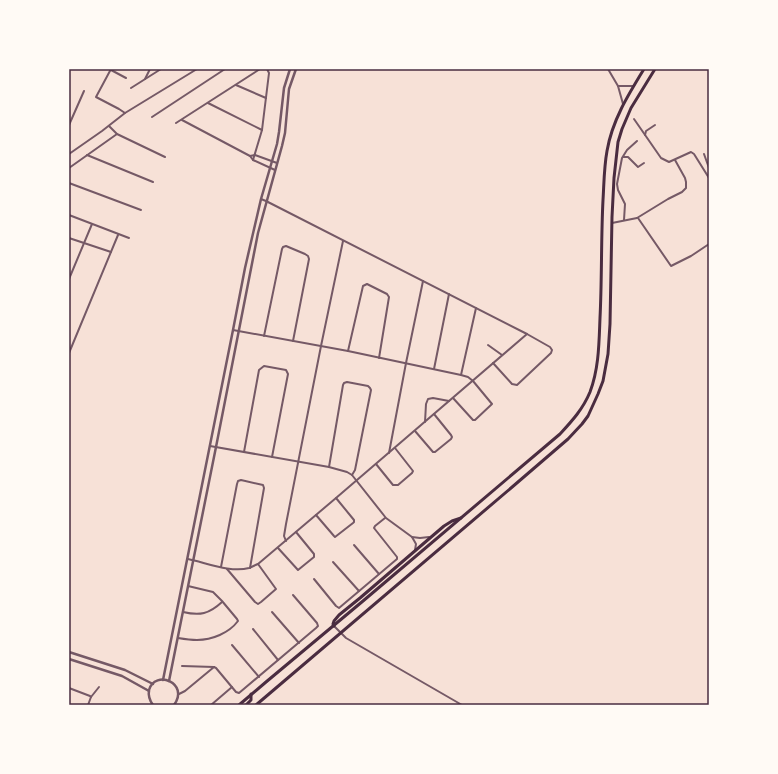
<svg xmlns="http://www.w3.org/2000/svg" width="778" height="774" viewBox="0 0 778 774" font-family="Merriweather,serif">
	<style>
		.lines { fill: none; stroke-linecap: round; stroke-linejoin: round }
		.minor { stroke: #755966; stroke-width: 2 }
		.tertiary { stroke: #755966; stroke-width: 2.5 }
		.primary { stroke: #4a2c40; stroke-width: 3 }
		.neatline { fill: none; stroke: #4a2c40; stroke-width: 1.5 }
	</style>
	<rect width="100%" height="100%" fill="#f7e1d7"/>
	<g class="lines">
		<g class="minor">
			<polyline points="111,69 96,97 119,109 125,113"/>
			<polyline points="608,69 618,86 623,104"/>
			<polyline points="111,70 126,78"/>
			<polyline points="145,79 150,69"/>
			<polyline points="236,85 266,98"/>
			<polyline points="618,86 633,86"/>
			<polyline points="131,88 161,69"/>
			<polyline points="208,103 262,130"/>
			<polyline points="152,117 225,69"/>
			<polyline points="634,119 661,158 669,162 691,152 694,154 709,178"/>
			<polyline points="182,120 250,156 253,160 275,170"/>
			<polyline points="176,123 260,69"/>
			<polyline points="69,125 84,91"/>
			<polyline points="109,126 117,134 165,157"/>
			<polyline points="645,135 646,131 655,125"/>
			<polyline points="69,154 102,131 125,113 197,69"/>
			<polyline points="704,154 709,168"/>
			<polyline points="87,155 153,182"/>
			<polyline points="250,156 255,155 277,163"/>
			<polyline points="623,157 628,157 638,167 644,163"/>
			<polyline points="253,160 262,130 269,73 267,69"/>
			<polyline points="69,168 117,134"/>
			<polyline points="69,183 141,210"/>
			<polyline points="261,199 266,201 527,334 550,347 552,350 551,353 517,385 512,384 493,363"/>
			<polyline points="69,215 129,238"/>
			<polyline points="638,218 671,266 691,256 709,244"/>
			<polyline points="624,220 625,204 618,190 617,184 622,158 627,150 637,141"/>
			<polyline points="612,223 637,218 668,199 682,192 686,188 686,182 685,178 675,160"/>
			<polyline points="69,238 111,252"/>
			<polyline points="69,279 92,224"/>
			<polyline points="233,330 348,351 461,375 468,377 473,381 492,404 475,420 473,420 453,398"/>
			<polyline points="264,336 282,249 283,247 286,246 305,254 308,256 309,259 293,341"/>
			<polyline points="488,345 502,355"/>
			<polyline points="348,351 363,286 367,284 387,294 389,297 379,358"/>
			<polyline points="69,353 118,235"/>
			<polyline points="434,369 449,294"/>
			<polyline points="461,375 476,308"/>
			<polyline points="425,422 426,404 428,399 433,398 449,401"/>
			<polyline points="415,431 433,452 435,452 451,439 452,437 451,435 434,414"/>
			<polyline points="210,446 329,467 347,472 352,475 386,518 412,537 416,544 415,550"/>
			<polyline points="244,452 259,370 264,366 286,370 288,374 272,457"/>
			<polyline points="389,453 406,363 423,281"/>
			<polyline points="376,464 393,485 398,485 412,473 413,471 395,448"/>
			<polyline points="329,467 343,385 344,383 347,382 368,386 370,388 371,390 355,470 352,475"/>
			<polyline points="316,515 334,536 335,537 353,523 354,522 354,520 336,498"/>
			<polyline points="412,537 420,538 429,537"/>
			<polyline points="286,541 284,536 286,524 321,346 343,241"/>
			<polyline points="354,545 379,574"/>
			<polyline points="278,548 298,570 314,557 314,554 296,532"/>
			<path d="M188,559C207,563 231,573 249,568C252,567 255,565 258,564L336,498L527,334"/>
			<polyline points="333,562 359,591"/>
			<polyline points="221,567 237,484 238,481 241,480 263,485 264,488 250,568"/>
			<polyline points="227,569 255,602 258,604 261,602 276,589 258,564"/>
			<polyline points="314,579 336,606 339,608 397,559 397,557 374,528 375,526 385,518"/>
			<path d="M183,612C200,616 209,614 222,602"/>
			<polyline points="272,612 299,643"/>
			<polyline points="334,626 346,638 462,705"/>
			<polyline points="253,629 278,660"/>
			<path d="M178,638C184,639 191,640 197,640C212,640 229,633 238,621L237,619L222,601L213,592L188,586"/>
			<polyline points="232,645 259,677"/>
			<polyline points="182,666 214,667"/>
			<polyline points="214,667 216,668 236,692 239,693 316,628 318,626 317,623 293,595"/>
			<polyline points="69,688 90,696 91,697"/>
			<polyline points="179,694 185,691 214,667"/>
			<polyline points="88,705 91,697 99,687"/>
			<polyline points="211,705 232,687"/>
		</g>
		<g class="tertiary">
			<polyline points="69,652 125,670 153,684"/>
			<polyline points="69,659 122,676 149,691"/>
			<polyline points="163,680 233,330 245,268 261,199 277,144 279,132 284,88 290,69"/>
			<polyline points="169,681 216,447 258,233 282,146 285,133 289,89 296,69"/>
			<path d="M153,705C150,701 148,696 149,690C155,669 190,683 174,705"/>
		</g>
		<g class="primary">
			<polyline points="334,626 333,624 334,621 339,615 360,598 444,526 452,521 461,518"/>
			<path d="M239,705L266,682L363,601L560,434C572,421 583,409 590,392C599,368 599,343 600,318C602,278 601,239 603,200C604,184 604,167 607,151C612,121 628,95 644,69"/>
			<polyline points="246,705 251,700 251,694"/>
			<polyline points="256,705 511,488 568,439 582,424 588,416 598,394 603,381 608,354 610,324 612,217 614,178 618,142 622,129 631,108 655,69"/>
		</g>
	</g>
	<rect width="778" height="774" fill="none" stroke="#fffaf5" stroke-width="140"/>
	<rect x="70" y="70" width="638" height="634" class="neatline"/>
</svg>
